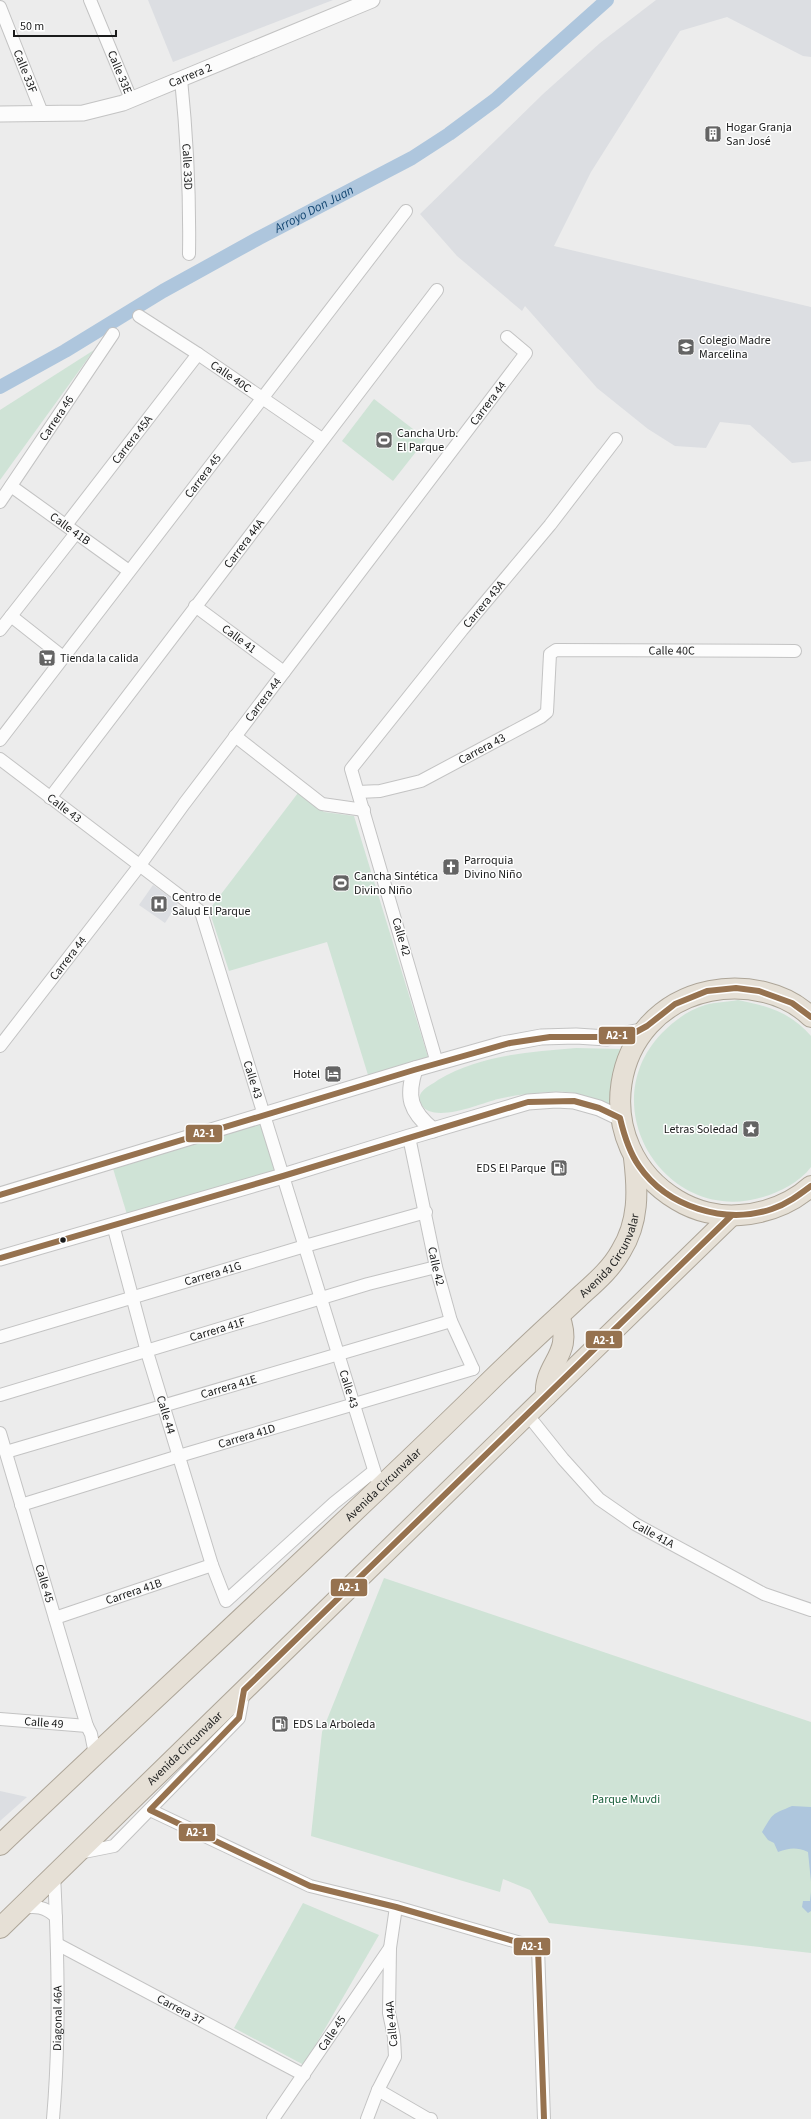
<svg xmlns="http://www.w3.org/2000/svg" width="811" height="2119" viewBox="0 0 811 2119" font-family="'Source Sans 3',sans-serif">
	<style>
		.built { fill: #dcdee2 }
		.green { fill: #cfe3d6 }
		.water { fill: #aec6dd }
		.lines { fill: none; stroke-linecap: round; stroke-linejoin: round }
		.canal { stroke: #aec6dd; stroke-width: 14 }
		.minor-casing { stroke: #c3c3c3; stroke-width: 14 }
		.tertiary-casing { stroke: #c3c3c3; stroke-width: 17 }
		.trunk-casing { stroke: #ada598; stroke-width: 22 }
		.minor { stroke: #fcfcfc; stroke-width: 12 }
		.tertiary { stroke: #fcfcfc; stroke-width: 15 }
		.trunk { stroke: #e6e0d6; stroke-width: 20 }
		.bus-1-casing { stroke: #fff; stroke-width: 9 }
		.bus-1 { stroke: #96724f; stroke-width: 6 }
		.bus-dot { fill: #1a1b1b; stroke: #fff; stroke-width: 1.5 }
		.labels { text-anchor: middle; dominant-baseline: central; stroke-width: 3; stroke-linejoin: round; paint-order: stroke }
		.street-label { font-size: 12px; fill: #1a1b1b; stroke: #fff }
		.poi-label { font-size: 12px; fill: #1a1b1b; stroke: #fff; text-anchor: start }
		.park-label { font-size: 12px; fill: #185e3a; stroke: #fff }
		.water-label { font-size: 13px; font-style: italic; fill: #124570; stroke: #fff }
		.line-badge { stroke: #fff; stroke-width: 1.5 }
		.badge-label { font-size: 11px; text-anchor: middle; font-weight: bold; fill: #fff }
	</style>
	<rect width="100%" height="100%" fill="#ececec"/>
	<g class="built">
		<polygon points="148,0 333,0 173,62"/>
		<polygon points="656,0 811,0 811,57 803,56 727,17 680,31 591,172 554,246 811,307 811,461 792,463 750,425 720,422 706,448 675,446 648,429 597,388 525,306 522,311 457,256 420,214 543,94 600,43"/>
		<polygon points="153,885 178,903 165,923 139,905"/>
		<polygon points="0,1791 27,1797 0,1821"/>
	</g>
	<g class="green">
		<polygon points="94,350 0,480 0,410"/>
		<polygon points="374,399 426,439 393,481 342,441"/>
		<polygon points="301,789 324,812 354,816 428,1057 368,1075 327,942 229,971 209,910"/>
		<path d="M738,1000C768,1006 790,1012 811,1036V1167C800,1182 780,1192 763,1197C666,1227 591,1106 662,1033C674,1021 688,1010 705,1005C715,1002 727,1002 738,1000Z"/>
		<path d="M576,1048L621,1049L612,1075L609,1104C597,1101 586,1095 574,1093C563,1091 549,1092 538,1093C525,1094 511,1096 498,1099C482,1103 432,1125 421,1104C419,1100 419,1096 421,1093C425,1087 433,1084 438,1080C480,1055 529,1052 576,1048Z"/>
		<polygon points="265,1116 283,1176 129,1221 111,1162"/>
		<polygon points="384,1578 811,1722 811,1953 549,1923 530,1890 503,1879 500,1892 311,1836 322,1732"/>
		<polygon points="303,1903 379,1935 304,2065 234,2028"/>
	</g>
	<g class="water">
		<path d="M792,1806L811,1807V1882L808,1852C796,1847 790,1848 778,1852L774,1843L768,1840L762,1832C774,1812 771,1815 792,1806Z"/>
		<polygon points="811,1892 811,1911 808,1913 802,1907 803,1901 810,1901"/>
	</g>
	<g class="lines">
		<path class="canal" id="s1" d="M0,387L65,351L163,291L259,238L412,158L449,134L495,100L607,0"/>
		<g class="minor-casing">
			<g id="minor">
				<path id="s2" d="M90,0L131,99"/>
				<path id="s3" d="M0,7L42,113"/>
				<path id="s4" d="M181,79C187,138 190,195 189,254"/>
				<path id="s5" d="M139,316L198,354L322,439"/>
				<path id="s6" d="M11,486L129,571"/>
				<path id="s7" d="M0,502L113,334"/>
				<path id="s8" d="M66,525L198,354"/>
				<path id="s9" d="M195,606L284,672"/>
				<polyline points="11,616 63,657"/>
				<polyline points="0,630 76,533"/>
				<polyline points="235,736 322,804 364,810"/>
				<path id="s10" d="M0,740L406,211"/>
				<path id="s11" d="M0,759L201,912L380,1489"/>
				<path id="s12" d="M358,792L380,791L421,781L541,717L547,712L550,654L556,650L795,651"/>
				<path id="s13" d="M50,798L437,290"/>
				<path id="s14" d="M0,1046L140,865L184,804L526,353L507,337"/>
				<path id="s15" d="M437,1063L351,769L462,630L550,525L616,439"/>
				<path id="s16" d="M409,1137L436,1267L451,1321L473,1369"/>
				<path id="s17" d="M113,1225L147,1352L212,1565L226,1601L334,1503L374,1471"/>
				<path id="s18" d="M0,1337L305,1246L426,1212"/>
				<path id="s19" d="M0,1395L368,1284L436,1267"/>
				<path id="s20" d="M527,1414L563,1459L599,1499L635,1524L764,1594L811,1610"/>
				<path id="s21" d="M0,1433L87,1726L91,1734L95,1754"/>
				<path id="s22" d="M6,1452L451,1321"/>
				<path id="s23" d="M21,1505L179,1456L473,1369"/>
				<path id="s24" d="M55,1618L212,1565"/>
				<path id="s25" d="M0,1719L87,1726"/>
				<polyline points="150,1810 310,1886 396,1907 538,1948 544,2119"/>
				<polyline points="79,1853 114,1846 239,1718 244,1691"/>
				<path d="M21,1908C35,1906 45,1906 56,1917"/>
				<path id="s26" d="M57,1944L304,2075"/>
				<polyline points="378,2090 428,2119 431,2119"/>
				<path id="s27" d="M53,2119C60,2038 58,1956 54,1874"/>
				<path id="s28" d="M273,2119L390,1948"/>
				<polyline points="367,2119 378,2090 395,2057 394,2037 389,2013 390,1948 396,1907"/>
			</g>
		</g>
		<g class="tertiary-casing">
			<g id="tertiary">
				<path id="s29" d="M0,114L83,113L123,103L372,0"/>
				<path d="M415,1069C406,1097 410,1111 433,1130"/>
				<polyline points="0,1195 415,1069 503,1044 541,1037 576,1036 607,1038 645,1030"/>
				<polyline points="0,1258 283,1176 409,1137 528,1102 556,1100 574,1101 599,1108 620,1118"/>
			</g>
		</g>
		<g class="trunk-casing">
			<g id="trunk">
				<path d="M811,1017C785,992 745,984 710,991C607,1012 588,1147 677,1200C695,1211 718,1217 740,1215C766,1213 791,1204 811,1186"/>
				<path d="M546,1396C543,1363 575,1355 559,1316"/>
				<path id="s30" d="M0,1845C160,1692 324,1544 482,1389C512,1359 544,1330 576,1300C592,1285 610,1271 621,1251C639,1222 638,1191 634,1158"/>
				<path id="s31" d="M0,1928L731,1216"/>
			</g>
		</g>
		<use href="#minor" class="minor"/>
		<use href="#tertiary" class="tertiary"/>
		<use href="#trunk" class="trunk"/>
		<g class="bus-1-casing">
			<g id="bus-1">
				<polyline points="0,1195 414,1070 510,1043 550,1037 606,1037 636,1032 647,1026 675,1004 707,991 736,988 759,991 792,1003 811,1017"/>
				<path d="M0,1258L283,1176L528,1102L574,1101L599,1108L620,1118C624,1135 629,1152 639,1166C667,1207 725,1225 772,1209C787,1204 799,1195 811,1186"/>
				<polyline points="544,2119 538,1948 396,1907 310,1886 150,1810 239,1718 244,1690 731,1216"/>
			</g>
		</g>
		<use href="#bus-1" class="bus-1"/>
	</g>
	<defs>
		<g id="building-square" transform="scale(0.9)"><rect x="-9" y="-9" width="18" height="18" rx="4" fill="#646464" stroke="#fff"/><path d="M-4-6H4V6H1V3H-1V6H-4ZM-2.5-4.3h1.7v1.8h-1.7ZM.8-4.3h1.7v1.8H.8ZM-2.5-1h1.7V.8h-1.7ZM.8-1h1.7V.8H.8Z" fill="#fff"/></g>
		<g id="school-square" transform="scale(0.9)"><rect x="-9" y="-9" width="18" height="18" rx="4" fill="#646464" stroke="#fff"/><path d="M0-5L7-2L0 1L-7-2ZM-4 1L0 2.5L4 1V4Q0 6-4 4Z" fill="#fff"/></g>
		<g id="stadium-square" transform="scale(0.9)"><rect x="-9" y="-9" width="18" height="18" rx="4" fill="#646464" stroke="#fff"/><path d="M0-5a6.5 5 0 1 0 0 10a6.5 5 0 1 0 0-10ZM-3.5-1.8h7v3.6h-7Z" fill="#fff"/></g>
		<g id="supermarket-square" transform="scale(0.9)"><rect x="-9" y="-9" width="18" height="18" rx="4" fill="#646464" stroke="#fff"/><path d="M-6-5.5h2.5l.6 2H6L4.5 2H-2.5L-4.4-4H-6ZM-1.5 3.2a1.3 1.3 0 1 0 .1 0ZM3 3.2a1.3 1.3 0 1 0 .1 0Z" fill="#fff"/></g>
		<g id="church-square" transform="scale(0.9)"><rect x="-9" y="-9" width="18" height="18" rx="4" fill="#646464" stroke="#fff"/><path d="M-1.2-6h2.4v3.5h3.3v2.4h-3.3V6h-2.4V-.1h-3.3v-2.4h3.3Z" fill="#fff"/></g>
		<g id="hospital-square" transform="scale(0.9)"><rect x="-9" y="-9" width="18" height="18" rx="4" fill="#646464" stroke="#fff"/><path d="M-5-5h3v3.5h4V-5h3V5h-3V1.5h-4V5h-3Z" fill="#fff"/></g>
		<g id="hotel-square" transform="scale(0.9)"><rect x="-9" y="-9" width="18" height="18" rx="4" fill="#646464" stroke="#fff"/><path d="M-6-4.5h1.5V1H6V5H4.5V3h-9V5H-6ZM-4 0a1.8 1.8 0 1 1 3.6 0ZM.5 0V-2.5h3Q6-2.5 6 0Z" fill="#fff"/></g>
		<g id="sight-square" transform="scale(0.9)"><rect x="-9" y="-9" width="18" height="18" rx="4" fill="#646464" stroke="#fff"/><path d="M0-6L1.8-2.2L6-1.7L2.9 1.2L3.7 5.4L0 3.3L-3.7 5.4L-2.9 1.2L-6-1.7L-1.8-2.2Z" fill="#fff"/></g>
		<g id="fuel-square" transform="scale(0.9)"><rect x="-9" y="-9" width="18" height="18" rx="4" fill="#646464" stroke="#fff"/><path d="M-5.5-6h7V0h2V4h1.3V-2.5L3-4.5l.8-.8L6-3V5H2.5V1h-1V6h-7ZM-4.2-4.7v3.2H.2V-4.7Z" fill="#fff"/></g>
	</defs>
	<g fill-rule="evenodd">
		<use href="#building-square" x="713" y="134"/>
		<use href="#school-square" x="686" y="347"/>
		<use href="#stadium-square" x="384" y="440"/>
		<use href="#supermarket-square" x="47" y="658"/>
		<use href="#church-square" x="451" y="867"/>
		<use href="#stadium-square" x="341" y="883"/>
		<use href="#hospital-square" x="159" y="904"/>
		<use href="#hotel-square" x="333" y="1074"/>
		<use href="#sight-square" x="751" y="1129"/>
		<use href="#fuel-square" x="559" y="1168"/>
		<use href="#fuel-square" x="280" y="1724"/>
	</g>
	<circle class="bus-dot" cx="63" cy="1240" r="3.5"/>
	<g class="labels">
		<g class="street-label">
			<text stroke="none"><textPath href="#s3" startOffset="69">Calle 33F</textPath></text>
			<text stroke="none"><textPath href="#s2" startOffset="78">Calle 33E</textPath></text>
			<text stroke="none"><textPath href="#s29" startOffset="197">Carrera 2</textPath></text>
			<text stroke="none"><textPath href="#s4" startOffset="88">Calle 33D</textPath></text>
			<text stroke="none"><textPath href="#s5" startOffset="110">Calle 40C</textPath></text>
			<text stroke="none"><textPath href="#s14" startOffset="807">Carrera 44</textPath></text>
			<text stroke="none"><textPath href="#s7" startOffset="101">Carrera 46</textPath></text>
			<text stroke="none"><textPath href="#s8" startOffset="108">Carrera 45A</textPath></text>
			<text stroke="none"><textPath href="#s10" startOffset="333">Carrera 45</textPath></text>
			<text stroke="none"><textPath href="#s6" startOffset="73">Calle 41B</textPath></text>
			<text stroke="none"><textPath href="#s13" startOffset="320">Carrera 44A</textPath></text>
			<text stroke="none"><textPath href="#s15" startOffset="518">Carrera 43A</textPath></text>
			<text stroke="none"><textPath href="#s9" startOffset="55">Calle 41</textPath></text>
			<text stroke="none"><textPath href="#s12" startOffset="389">Calle 40C</textPath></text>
			<text stroke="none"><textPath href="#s14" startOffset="435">Carrera 44</textPath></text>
			<text stroke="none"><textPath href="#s12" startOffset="133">Carrera 43</textPath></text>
			<text stroke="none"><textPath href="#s11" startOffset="81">Calle 43</textPath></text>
			<text transform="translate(401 937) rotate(74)">Calle 42</text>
			<text stroke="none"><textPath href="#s14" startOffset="111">Carrera 44</textPath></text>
			<text stroke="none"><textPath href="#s11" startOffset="428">Calle 43</textPath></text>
			<text stroke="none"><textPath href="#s30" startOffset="850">Avenida Circunvalar</textPath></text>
			<text stroke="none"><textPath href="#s16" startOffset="132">Calle 42</textPath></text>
			<text stroke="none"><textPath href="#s18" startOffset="222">Carrera 41G</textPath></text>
			<text stroke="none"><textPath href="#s19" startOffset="227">Carrera 41F</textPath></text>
			<text stroke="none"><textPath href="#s22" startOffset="232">Carrera 41E</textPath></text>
			<text stroke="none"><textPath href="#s11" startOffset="752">Calle 43</textPath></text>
			<text stroke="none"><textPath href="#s17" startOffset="197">Calle 44</textPath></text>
			<text stroke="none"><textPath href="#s23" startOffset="236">Carrera 41D</textPath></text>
			<text stroke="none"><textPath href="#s30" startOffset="526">Avenida Circunvalar</textPath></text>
			<text stroke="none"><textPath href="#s20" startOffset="176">Calle 41A</textPath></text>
			<text stroke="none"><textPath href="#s21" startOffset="157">Calle 45</textPath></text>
			<text stroke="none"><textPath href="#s24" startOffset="83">Carrera 41B</textPath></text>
			<text stroke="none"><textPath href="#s25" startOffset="44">Calle 49</textPath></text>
			<text stroke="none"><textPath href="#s31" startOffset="258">Avenida Circunvalar</textPath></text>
			<text stroke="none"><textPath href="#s26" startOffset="140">Carrera 37</textPath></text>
			<text stroke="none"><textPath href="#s27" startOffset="101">Diagonal 46A</textPath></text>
			<text transform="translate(392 2024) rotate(-95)">Calle 44A</text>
			<text stroke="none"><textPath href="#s28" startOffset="104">Calle 45</textPath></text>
		</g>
		<g class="poi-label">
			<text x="726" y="127">Hogar Granja<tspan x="726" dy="14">San José</tspan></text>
			<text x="699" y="340">Colegio Madre<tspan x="699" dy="14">Marcelina</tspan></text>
			<text x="397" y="433">Cancha Urb.<tspan x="397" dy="14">El Parque</tspan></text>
			<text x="60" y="658">Tienda la calida</text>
			<text x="464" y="860">Parroquia<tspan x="464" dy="14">Divino Niño</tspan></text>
			<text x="354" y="876">Cancha Sintética<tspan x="354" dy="14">Divino Niño</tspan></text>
			<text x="172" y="897">Centro de<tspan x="172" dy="14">Salud El Parque</tspan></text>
			<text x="320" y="1074" text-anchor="end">Hotel</text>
			<text x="738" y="1129" text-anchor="end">Letras Soledad</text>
			<text x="546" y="1168" text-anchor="end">EDS El Parque</text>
			<text x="293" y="1724">EDS La Arboleda</text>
		</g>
		<g class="park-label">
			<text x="626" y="1799">Parque Muvdi</text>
		</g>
		<g class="water-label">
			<text stroke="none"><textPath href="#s1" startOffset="361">Arroyo Don Juan</textPath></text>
		</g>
	</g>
	<g class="line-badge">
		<rect x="598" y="1026" width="38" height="19" rx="4" fill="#96724f"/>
		<rect x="185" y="1124" width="38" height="19" rx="4" fill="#96724f"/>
		<rect x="585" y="1330" width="38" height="19" rx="4" fill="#96724f"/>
		<rect x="330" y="1578" width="38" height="19" rx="4" fill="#96724f"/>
		<rect x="178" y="1823" width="38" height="19" rx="4" fill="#96724f"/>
		<rect x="513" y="1937" width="38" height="19" rx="4" fill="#96724f"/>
	</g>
	<g class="badge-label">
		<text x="617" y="1039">A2-1</text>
		<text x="204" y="1137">A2-1</text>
		<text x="604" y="1344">A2-1</text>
		<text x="349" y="1591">A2-1</text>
		<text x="197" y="1836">A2-1</text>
		<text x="532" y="1950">A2-1</text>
	</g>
	<path d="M14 30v6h102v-6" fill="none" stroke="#1a1b1b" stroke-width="2"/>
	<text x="20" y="30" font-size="12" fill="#1a1b1b" stroke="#ffffff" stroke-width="3" paint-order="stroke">50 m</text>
</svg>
